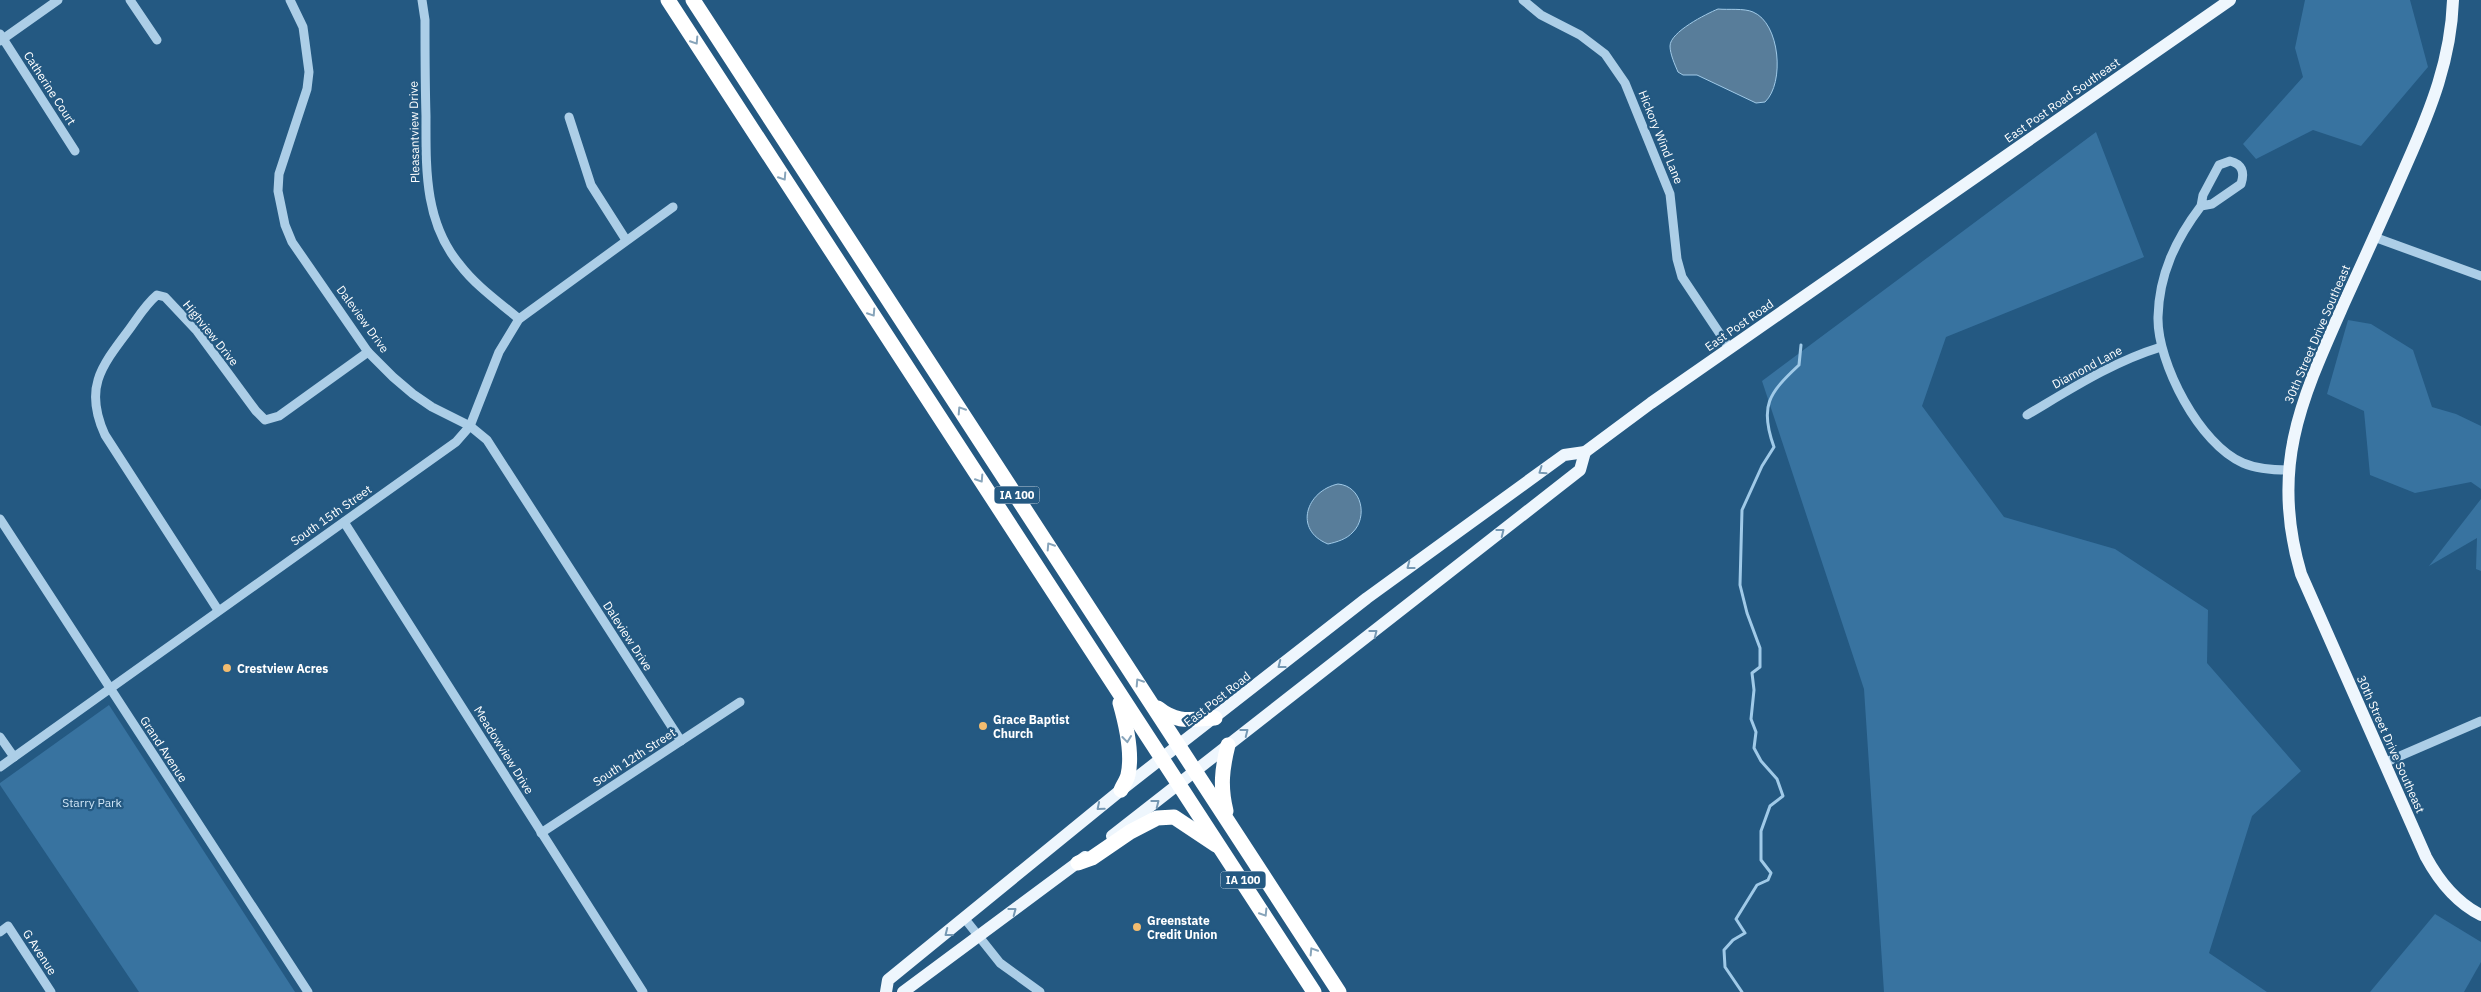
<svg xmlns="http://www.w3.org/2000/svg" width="2481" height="992" viewBox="0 0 2481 992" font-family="'IBM Plex Sans',sans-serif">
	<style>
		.green { fill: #3873a0 }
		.water { fill: #587d9a; stroke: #a0cae8 }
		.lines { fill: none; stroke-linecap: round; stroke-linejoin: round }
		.stream { stroke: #a0cae8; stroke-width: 3 }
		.minor { stroke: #accee7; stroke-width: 9 }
		.major { stroke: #eef6fd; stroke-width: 12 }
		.highway { stroke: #fff; stroke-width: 15 }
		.oneway { stroke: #87a4ba }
		.oneway2 { stroke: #7598b3 }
		.poi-dot { fill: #f2bc6f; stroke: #245982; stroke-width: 2 }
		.labels { text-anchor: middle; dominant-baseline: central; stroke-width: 4.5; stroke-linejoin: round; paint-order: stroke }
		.shield { fill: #245982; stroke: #bdcdda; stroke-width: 1 }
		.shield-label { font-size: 11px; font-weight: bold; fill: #fff }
		.street-label { font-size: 12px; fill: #fff; stroke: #245982 }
		.poi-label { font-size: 12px; font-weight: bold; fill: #fff; stroke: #245982; text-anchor: start }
		.park-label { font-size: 12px; fill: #cfe5f6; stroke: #245982 }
	</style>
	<rect width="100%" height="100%" fill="#245982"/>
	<g class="green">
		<polygon points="2305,0 2410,0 2428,67 2361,146 2313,130 2256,159 2243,144 2303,77 2295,48"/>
		<polygon points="2096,132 2144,257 1946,337 1922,406 2004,517 2115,549 2208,610 2207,663 2301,771 2252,816 2209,953 2267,992 1884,992 1864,689 1762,381"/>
		<polygon points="2348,320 2371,324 2413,350 2432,407 2456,414 2481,426 2481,489 2471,482 2415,493 2370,475 2364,411 2327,394"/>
		<polygon points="2481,499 2481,571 2476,569 2477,538 2429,566"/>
		<polygon points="109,705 295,992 139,992 0,785 0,783"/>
		<polygon points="2435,914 2481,942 2481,962 2464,992 2370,992"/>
	</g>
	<g class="water">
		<path d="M1718,9C1728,10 1744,8 1753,12C1780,23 1785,83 1765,102L1756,103L1697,75H1683L1678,72C1675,65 1670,54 1670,46C1670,32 1706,14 1718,9Z"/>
		<path d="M1338,484C1362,486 1368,517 1353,532C1347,539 1337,542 1328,544C1293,530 1306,491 1338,484Z"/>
	</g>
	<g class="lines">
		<path class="stream" d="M1742,992L1725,967L1724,950L1733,940L1745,933L1736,919L1757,885L1768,880L1771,873L1761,860V831L1770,806L1783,796L1777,779L1761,761L1754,748L1756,732L1751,719L1754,690L1752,673L1760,667V648L1747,613L1740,585L1742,510L1762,466L1774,447C1759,406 1769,393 1799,365L1801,345"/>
		<g class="minor">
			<polyline points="130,0 157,40"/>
			<polyline points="290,0 303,27 309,72 307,89 279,174 278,191 285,225 292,242 368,352 393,377 413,394 432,407 470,426 487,440 681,741"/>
			<path d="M422,0L425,20C425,52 425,84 426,116C426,168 424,222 460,265C476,286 499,302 519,319"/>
			<polyline points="1523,0 1541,15 1580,35 1605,54 1625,83 1670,194 1677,259 1682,277 1730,349"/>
			<polyline points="0,34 75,151"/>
			<polyline points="0,41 58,0"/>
			<polyline points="569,117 591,185 626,240"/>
			<path d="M2201,206L2203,195L2219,165L2230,161C2242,164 2245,172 2241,184L2212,204L2201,206C2176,239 2159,274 2158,317C2157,363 2200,445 2243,463C2257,469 2273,470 2288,470"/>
			<polyline points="2374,237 2481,276"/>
			<path d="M2027,415C2071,389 2112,362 2161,347"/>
			<polyline points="0,519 308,992"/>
			<polyline points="344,522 643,992"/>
			<path d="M218,610L105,435C84,389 100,368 128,331C137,319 145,305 157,295L165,297L197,331L256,411L265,420L279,416L368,352"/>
			<polyline points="0,737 14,757"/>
			<polyline points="2384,763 2481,721"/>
			<polyline points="0,767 456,442 470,426 499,352 519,319 673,207"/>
			<polyline points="541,833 740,702"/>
			<polyline points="965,919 1000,963 1040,992"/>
			<polyline points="0,932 8,926 51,992"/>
		</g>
		<g class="major">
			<path d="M2453,0C2451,59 2431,109 2407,163C2387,209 2366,255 2345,301C2302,398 2269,466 2301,574L2426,857C2439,881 2457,903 2481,915"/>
			<polyline points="1112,836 1580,470 1585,452"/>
			<polyline points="886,992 888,980 1121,790 1367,598 1564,455 1585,452 1651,403 2230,0"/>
			<polyline points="903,992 1085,857"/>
		</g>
		<g class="highway">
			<polyline points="668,0 1314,992"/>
			<polyline points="693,0 1339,992"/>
			<path d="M1120,703C1126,724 1133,753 1128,775C1127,780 1123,785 1121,790"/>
			<path d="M1158,708C1178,724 1191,719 1215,718"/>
			<path d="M1226,811C1220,787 1222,769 1228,745"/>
			<polyline points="1078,863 1092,858 1130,832 1157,818 1174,817 1216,845"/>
		</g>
	</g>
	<defs><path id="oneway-chevron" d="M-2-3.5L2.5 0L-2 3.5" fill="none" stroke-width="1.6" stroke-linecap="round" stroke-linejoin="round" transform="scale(1.25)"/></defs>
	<g class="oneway">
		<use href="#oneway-chevron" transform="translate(695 41) rotate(57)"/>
		<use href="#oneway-chevron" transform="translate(783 177) rotate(57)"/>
		<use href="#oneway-chevron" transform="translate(872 313) rotate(57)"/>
		<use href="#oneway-chevron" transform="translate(961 410) rotate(-123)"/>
		<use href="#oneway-chevron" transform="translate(980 479) rotate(57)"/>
		<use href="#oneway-chevron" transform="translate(1050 546) rotate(-123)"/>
		<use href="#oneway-chevron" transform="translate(1139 682) rotate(-123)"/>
		<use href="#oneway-chevron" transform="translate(1127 739) rotate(83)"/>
		<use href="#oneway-chevron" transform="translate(1264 913) rotate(58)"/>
		<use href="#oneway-chevron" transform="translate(1313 951) rotate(-122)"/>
	</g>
	<g class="oneway2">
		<use href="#oneway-chevron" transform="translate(1542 471) rotate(145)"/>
		<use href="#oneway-chevron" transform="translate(1501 532) rotate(-38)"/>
		<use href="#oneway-chevron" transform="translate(1410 566) rotate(143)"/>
		<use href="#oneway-chevron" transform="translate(1374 633) rotate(-38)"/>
		<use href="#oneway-chevron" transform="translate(1281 665) rotate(142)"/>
		<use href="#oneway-chevron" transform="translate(1245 732) rotate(-38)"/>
		<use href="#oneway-chevron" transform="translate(1156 803) rotate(-38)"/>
		<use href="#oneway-chevron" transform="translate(1100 807) rotate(140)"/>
		<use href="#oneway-chevron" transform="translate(1013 911) rotate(-37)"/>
		<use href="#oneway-chevron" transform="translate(948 933) rotate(142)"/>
	</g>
	<g class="poi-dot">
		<circle cx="227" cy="668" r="5"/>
		<circle cx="983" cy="726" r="5"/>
		<circle cx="1137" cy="927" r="5"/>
	</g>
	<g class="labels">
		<g class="shield">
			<rect x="994.5" y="486.5" width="45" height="17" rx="4"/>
			<rect x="1220.5" y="871.5" width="45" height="17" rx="4"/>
		</g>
		<g class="shield-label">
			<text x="1017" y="495">IA 100</text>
			<text x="1243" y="880">IA 100</text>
		</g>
		<g class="street-label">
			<text transform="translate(50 88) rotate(57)">Catherine Court</text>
			<text transform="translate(2062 100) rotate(-35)">East Post Road Southeast</text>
			<text transform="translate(414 132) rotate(-91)">Pleasantview Drive</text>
			<text transform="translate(1661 137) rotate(68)">Hickory Wind Lane</text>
			<text transform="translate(363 319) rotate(54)">Daleview Drive</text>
			<text transform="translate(1739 325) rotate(-35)">East Post Road</text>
			<text transform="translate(211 333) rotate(51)">Highview Drive</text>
			<text transform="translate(2317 334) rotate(-67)">30th Street Drive Southeast</text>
			<text transform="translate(2087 367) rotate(-28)">Diamond Lane</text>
			<text transform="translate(331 515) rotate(-35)">South 15th Street</text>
			<text transform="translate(628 636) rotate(57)">Daleview Drive</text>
			<text transform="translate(1217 699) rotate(-38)">East Post Road</text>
			<text transform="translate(2391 744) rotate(66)">30th Street Drive Southeast</text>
			<text transform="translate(164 749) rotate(57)">Grand Avenue</text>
			<text transform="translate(504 750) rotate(58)">Meadowview Drive</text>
			<text transform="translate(634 757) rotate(-33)">South 12th Street</text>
			<text transform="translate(40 952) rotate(57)">G Avenue</text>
		</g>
		<g class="poi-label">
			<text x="237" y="668">Crestview Acres</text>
			<text x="993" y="719">Grace Baptist<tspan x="993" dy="14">Church</tspan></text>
			<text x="1147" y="920">Greenstate<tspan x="1147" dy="14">Credit Union</tspan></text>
		</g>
		<g class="park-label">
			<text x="92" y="802">Starry Park</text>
		</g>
	</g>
</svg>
